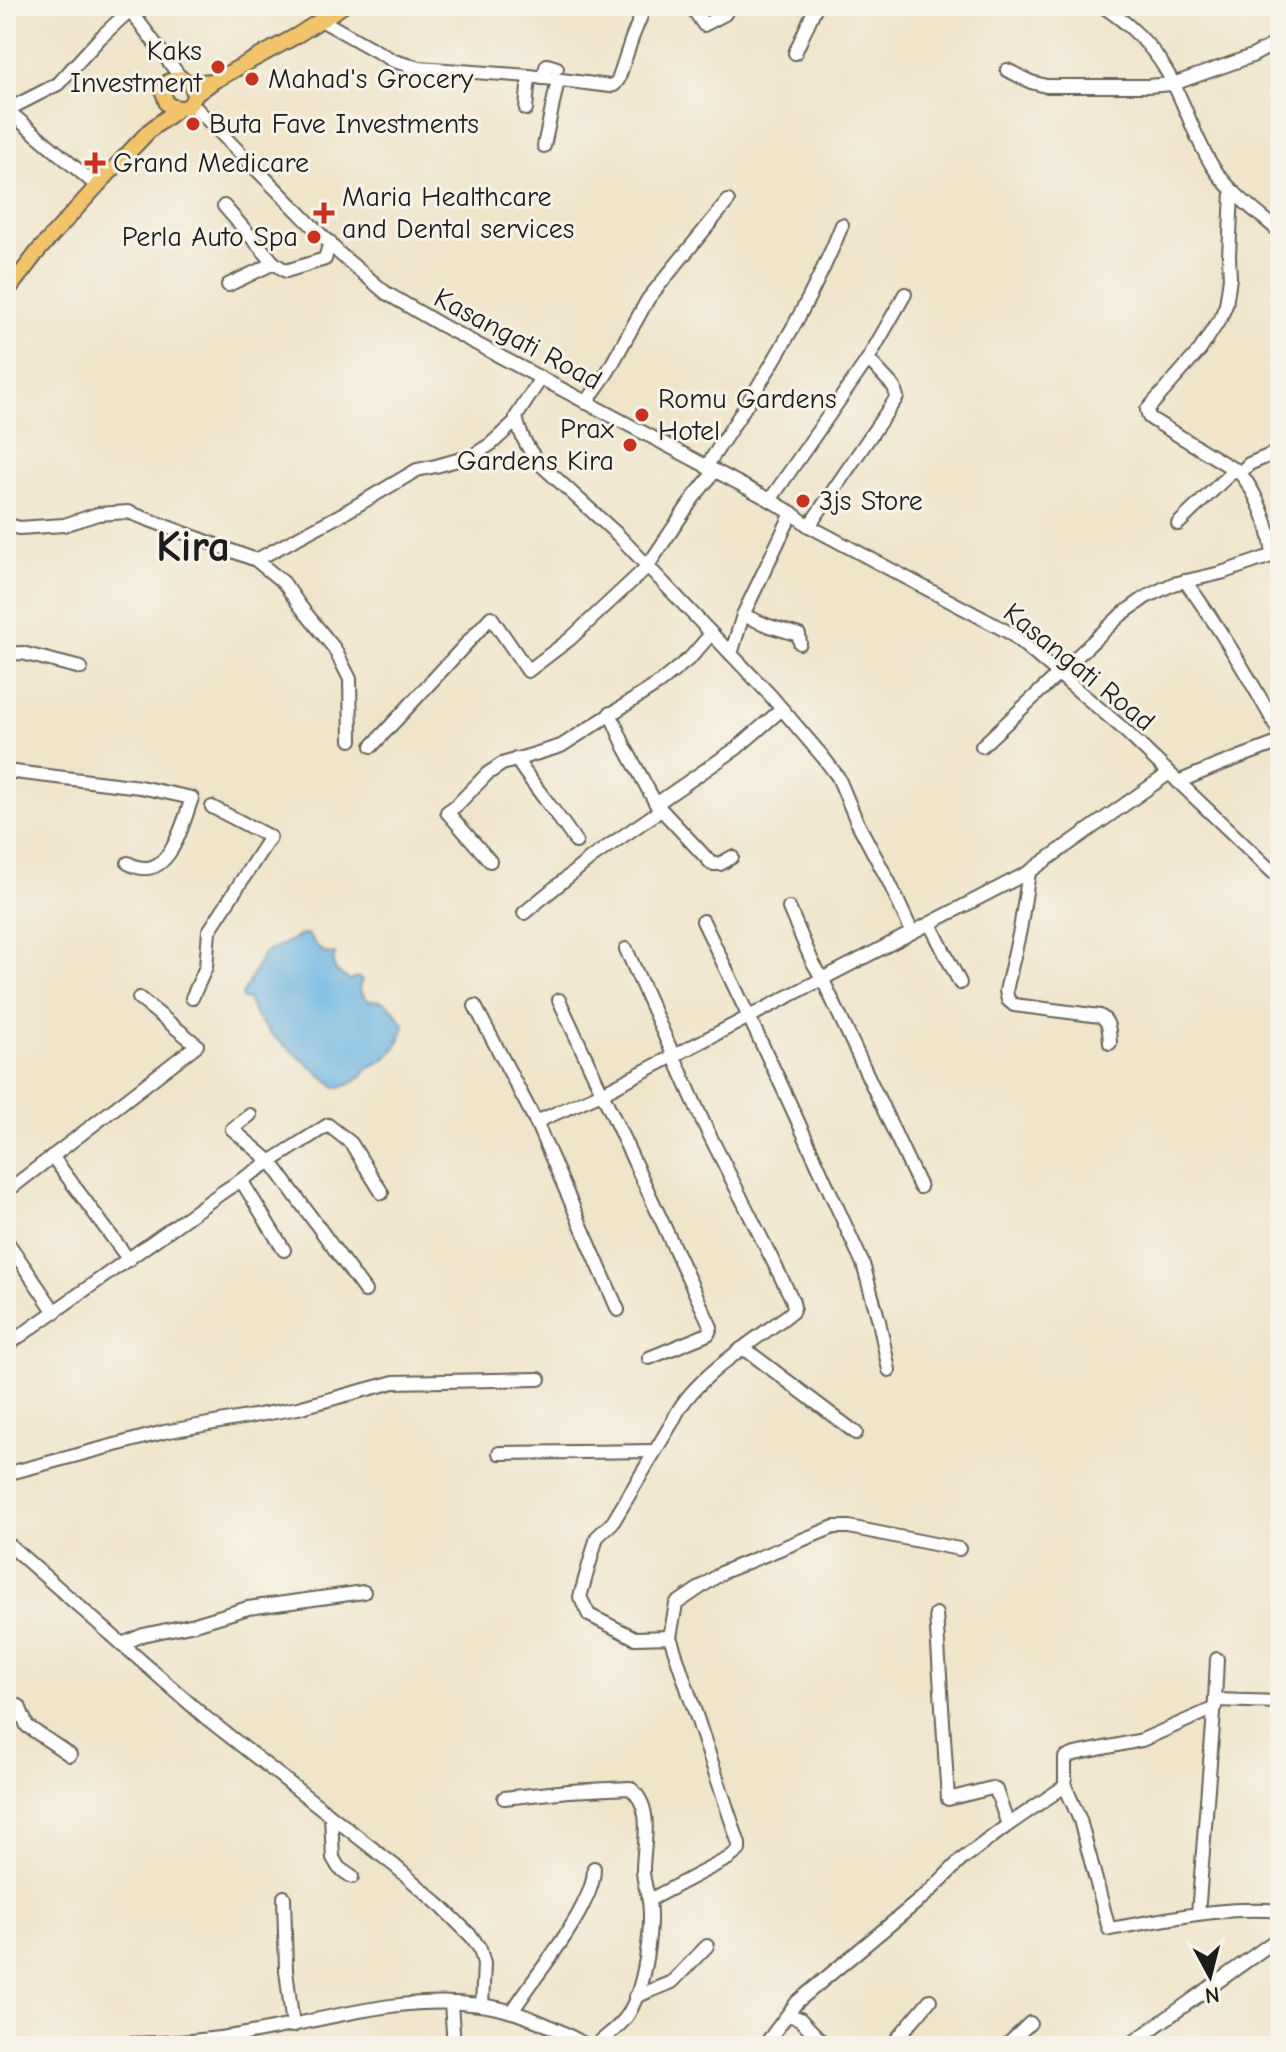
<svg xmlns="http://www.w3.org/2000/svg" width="1286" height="2052" viewBox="0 0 1286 2052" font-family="'Comic Neue',sans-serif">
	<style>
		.water { fill: #69b3e1; stroke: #42687e; stroke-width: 2 }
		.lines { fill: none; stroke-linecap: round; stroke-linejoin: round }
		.minor-casing { stroke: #666259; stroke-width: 16 }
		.major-casing { stroke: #666259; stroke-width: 18 }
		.minor { stroke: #fff; stroke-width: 12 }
		.major { stroke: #f1c36a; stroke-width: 14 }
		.poi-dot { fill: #c8321e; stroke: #f7f3e8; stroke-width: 3 }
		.labels { text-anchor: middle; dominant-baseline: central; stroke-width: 6; stroke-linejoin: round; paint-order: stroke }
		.poi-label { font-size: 28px; fill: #1c1c1c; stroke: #f7f3e8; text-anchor: start }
		.street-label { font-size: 28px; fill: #1c1c1c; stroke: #f7f3e8 }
		.town-label { font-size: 44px; font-weight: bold; fill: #1c1c1c; stroke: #f7f3e8 }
	</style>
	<rect width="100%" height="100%" fill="#f7f3e8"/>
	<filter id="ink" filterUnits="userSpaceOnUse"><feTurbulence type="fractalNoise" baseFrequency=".0125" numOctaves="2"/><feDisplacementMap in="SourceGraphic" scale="16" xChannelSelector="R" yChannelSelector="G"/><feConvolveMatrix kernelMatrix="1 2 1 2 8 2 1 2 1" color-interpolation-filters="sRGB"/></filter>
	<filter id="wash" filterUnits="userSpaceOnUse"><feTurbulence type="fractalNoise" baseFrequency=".006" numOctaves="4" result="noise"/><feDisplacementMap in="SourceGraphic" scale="32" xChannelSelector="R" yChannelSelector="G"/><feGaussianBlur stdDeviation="1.8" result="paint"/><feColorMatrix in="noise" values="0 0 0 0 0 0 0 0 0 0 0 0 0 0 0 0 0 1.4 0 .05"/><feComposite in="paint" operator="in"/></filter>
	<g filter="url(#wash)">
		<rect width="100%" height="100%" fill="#f0e4c9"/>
		<path class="water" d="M307,934C316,945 321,955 335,954C330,971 337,971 349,980L358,977L362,980C356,989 363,995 369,1001C387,997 395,1011 404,1024C403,1035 395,1051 386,1058C381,1062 374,1064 369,1068C359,1078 352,1086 337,1088L271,1034L256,1017L248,1000L242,999V995L263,954L301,935Z"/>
	</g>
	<g filter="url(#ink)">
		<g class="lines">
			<g class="minor-casing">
				<g id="minor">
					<polyline points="127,6 181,78"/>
					<polyline points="691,6 704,25 725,14 728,6"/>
					<path d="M1102,6C1126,21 1153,46 1167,72C1185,102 1194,138 1213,167C1231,194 1256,211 1280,232"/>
					<polyline points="321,20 394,61 419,68 529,76 610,86 614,85 618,80 632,38 643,11 640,6"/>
					<polyline points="795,53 816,6"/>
					<polyline points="1007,70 1031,82 1046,86 1147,86 1173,84 1252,56 1280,41"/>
					<polyline points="542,78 547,65 557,68"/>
					<polyline points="191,103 340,254 386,293 441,325 770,500 792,513 809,526 1010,633 1120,726 1280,879"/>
					<polyline points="6,109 97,186"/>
					<polyline points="526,109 529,76"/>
					<polyline points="7,110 58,84 100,38 130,10 137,6"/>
					<polyline points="544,146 558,80"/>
					<path d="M1232,192L1229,256L1230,278L1226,305L1221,317L1200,350L1147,410L1149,417L1153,420L1240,473C1258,495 1270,527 1273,555"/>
					<polyline points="224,206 274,263"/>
					<polyline points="228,285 274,263 286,271 325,259 330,242"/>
					<path d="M541,378L516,417C519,433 528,449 538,462L618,535L770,695L823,757L838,777L857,822L889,882L912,932"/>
					<polyline points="586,403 607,373 648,299 728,201"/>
					<path d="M706,467C757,390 808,311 842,225"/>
					<polyline points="1240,473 1249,464 1280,451"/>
					<polyline points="770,500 868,359 905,294"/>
					<polyline points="6,524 19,528 64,525 98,514 128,512 256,560 284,583 300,606 334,648 350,679 351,740"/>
					<polyline points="1178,524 1235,469"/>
					<polyline points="809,526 897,397 894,387 868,359"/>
					<polyline points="256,560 344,513 417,470 436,466 472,456 491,444 516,421"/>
					<path d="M1185,581C1221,629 1251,681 1280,733"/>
					<polyline points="743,615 769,626 799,635 800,643"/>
					<polyline points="6,654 22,653 81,668"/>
					<polyline points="731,654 743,615 792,513"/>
					<polyline points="610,713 625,747 656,804 712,864 720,864 732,857"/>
					<polyline points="372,746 491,617 528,671 570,639 647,567 694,497 715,471"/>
					<polyline points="982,746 1121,615 1146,597 1173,584 1221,573 1280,553"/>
					<path d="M516,759C535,788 557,813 576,842"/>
					<path d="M6,771L140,787L192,798C182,825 169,886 128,863"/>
					<polyline points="1178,782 1219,765 1280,742"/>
					<polyline points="656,804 737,748 782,709"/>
					<polyline points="490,861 447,812 457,805 487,774 502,764 561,746 658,684 691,657 711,634"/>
					<path d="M1029,872L1020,930L1006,991L1008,1000L1014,1005L1100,1016C1110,1021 1109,1032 1110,1043"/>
					<polyline points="789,908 812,961 822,978 920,1187"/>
					<polyline points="524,913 591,858 661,810"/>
					<polyline points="703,921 779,1080 863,1264 879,1321 889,1370"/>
					<polyline points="930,924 960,983"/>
					<path d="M626,949L704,1124L792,1299L794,1307L792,1312C756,1340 690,1379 673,1421L613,1522L597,1537L580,1597L589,1615L635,1638L670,1637"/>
					<polyline points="192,998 206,967 209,931 270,837 212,807"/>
					<polyline points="559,1000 711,1327 708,1334 649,1358"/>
					<polyline points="475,1006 536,1122"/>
					<polyline points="250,1115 232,1129 271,1162 365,1291"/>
					<polyline points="52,1156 129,1260"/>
					<polyline points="241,1180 284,1250"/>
					<polyline points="6,1192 197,1045 139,998"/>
					<polyline points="6,1240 55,1312"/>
					<polyline points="618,1310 536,1122 602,1093 1029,872 1168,774"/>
					<polyline points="6,1346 224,1191 328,1125 351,1143 382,1193"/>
					<polyline points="741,1349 749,1352 856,1433"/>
					<polyline points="499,1453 655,1451"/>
					<polyline points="6,1474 164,1432 298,1408 394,1382 539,1379"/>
					<polyline points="6,1542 205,1717 395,1866 443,1908 472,1937 480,1949 484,1964 482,2005"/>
					<polyline points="936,1614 948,1799 992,1788 996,1790 1008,1825"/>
					<polyline points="122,1644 143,1635 195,1624 248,1608 364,1592"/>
					<polyline points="1215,1700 1280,1702"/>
					<polyline points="6,1701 19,1706 27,1726 70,1755"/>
					<path d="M1065,1786L1080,1820L1109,1929C1166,1920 1223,1905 1280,1911"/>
					<path d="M504,1798L568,1791L630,1788C655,1808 643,1843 643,1870C643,1881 647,1891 649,1901C653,1929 644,1986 630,2011C623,2025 607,2035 595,2046"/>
					<polyline points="331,1816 333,1858 339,1868 352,1877"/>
					<polyline points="284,1897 286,1970 293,2026"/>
					<polyline points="649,1900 729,1858 739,1850 739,1844 670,1637 676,1604 723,1572 834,1527 849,1527 959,1549"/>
					<polyline points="1198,1914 1215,1700 1217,1659"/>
					<polyline points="635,1997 672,1982 707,1946"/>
					<polyline points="451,2003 454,2046"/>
					<path d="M512,2012C534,1977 562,1946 581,1909C588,1895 594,1883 594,1868"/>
					<polyline points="788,2015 800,2019 826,2046"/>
					<path d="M6,2041C77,2044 149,2047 220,2038C306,2027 392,1993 480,2005C519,2010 554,2027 588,2046"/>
					<polyline points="764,2046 797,2002 929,1892 961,1860 1008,1825 1065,1786 1065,1758 1075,1754 1142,1740 1215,1708"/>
					<polyline points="891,2046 930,2000"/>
					<polyline points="1006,2046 1030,2023"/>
					<polyline points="1128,2046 1280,1937"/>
				</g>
			</g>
			<g class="major-casing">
				<g id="major">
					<path d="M190,83C201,102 185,115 167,104L163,92L169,81L181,78L190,83L212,81"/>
					<polyline points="194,96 214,81 296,36 343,6"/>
					<polyline points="6,293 39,250 97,186 150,130 178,109"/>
				</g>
			</g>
			<use href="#minor" class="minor"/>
			<use href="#major" class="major"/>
		</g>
	</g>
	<g class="poi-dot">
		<circle cx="218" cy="67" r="8"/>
		<circle cx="252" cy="79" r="8"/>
		<circle cx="193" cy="124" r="8"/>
		<path d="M91 151h8v8h8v8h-8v8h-8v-8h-8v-8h8z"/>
		<path d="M320 201h8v8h8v8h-8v8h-8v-8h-8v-8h8z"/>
		<circle cx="314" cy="237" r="8"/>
		<circle cx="642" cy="415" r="8"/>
		<circle cx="630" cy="445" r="8"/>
		<circle cx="803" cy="501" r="8"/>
	</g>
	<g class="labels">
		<g class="poi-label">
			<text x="202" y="51" text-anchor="end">Kaks<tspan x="202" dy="32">Investment</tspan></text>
			<text x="268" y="79">Mahad's Grocery</text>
			<text x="209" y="124">Buta Fave Investments</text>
			<text x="113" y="163">Grand Medicare</text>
			<text x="342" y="197">Maria Healthcare<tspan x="342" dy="32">and Dental services</tspan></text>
			<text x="298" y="237" text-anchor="end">Perla Auto Spa</text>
			<text x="658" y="399">Romu Gardens<tspan x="658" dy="32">Hotel</tspan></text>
			<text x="614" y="429" text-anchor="end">Prax<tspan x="614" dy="32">Gardens Kira</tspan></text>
			<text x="819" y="501">3js Store</text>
		</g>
		<g class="street-label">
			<text transform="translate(518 339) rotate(28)">Kasangati Road</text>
			<text transform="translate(1079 667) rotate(39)">Kasangati Road</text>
		</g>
		<g class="town-label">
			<text x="193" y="546">Kira</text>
		</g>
	</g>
	<rect width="1286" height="2052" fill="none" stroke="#f7f3e8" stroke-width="32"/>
	<g transform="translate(1210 1976) rotate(173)" stroke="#f7f3e8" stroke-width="6" paint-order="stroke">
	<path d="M0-6L14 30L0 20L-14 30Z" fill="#1c1c1c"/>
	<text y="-12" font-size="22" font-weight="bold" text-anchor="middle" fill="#1c1c1c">N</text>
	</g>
</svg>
